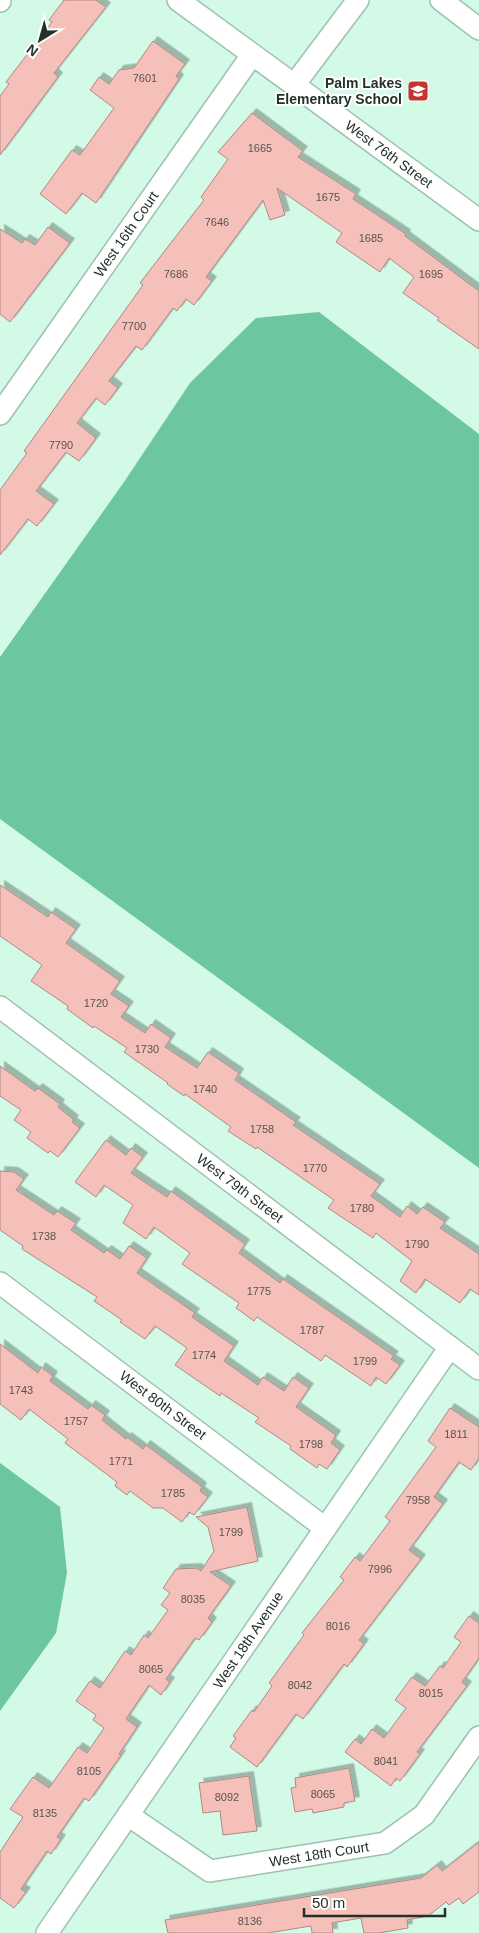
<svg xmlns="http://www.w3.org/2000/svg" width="479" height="1933" viewBox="0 0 479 1933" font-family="Helvetica,sans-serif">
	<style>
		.water { fill: #6cc6a0 }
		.building { fill: #f6c0ba; stroke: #af8884; filter: url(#shadow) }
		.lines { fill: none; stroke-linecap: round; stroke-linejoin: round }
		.minor-casing { stroke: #9cc2af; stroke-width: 24 }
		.minor { stroke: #fff; stroke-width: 21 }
		.labels { text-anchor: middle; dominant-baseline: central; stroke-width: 4; stroke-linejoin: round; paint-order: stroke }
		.number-label { font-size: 11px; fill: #57554e }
		.poi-label { font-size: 14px; font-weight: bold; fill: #22312a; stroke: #fff; text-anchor: end }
		.street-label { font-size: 14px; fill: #22312a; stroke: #fff }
	</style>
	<defs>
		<filter id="shadow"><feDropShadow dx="4.5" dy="-4.5" stdDeviation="0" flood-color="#0004"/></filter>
	</defs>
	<rect width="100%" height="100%" fill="#d3fae7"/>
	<g class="water">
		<polygon points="319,312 479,434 479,1168 0,819 0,657 124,482 190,383 256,318"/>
		<polygon points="0,1463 60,1507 67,1573 56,1633 0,1711"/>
	</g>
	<g class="building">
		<polygon points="64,0 96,0 106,7 54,73 58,77 0,155 0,96 9,84 6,82 52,22 49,20"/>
		<polygon points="153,41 185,64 176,76 179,79 96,203 82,193 66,214 40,194 72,150 80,155 114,108 90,90 99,77 109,84 119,70 134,68"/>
		<polygon points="252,113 303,151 298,157 356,194 353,199 406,234 405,236 479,291 479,349 437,320 439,318 403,293 414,277 389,258 380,272 336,242 342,233 277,188 285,215 270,220 263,200 206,277 212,281 194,305 186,299 177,311 173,308 142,350 136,346 109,381 118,388 105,405 96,398 77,423 96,438 79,461 66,452 36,491 54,504 37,526 28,519 0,555 0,490 27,453 24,451 143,285 140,283 204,200 201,197 228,159 218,152"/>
		<polygon points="48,227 70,243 10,322 0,314 0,229 22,243 25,239 35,245"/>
		<polygon points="0,885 48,917 51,912 76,929 66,943 120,981 111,994 129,1006 121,1017 145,1033 151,1024 171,1038 165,1047 197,1068 208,1052 239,1073 235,1080 296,1122 293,1125 380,1184 371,1196 400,1217 407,1206 417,1214 423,1207 445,1222 440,1228 479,1254 479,1295 470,1289 460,1303 425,1279 416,1293 400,1281 412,1261 376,1233 373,1238 328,1208 334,1200 257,1147 256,1149 228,1131 231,1127 185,1094 184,1096 167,1084 168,1083 124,1052 127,1048 94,1026 93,1028 67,1009 68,1006 31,981 42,965 0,936"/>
		<polygon points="0,1066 35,1091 38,1088 60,1104 58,1107 74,1120 72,1122 80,1128 58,1157 50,1151 48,1153 27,1138 31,1132 14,1120 21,1110 0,1096"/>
		<polygon points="106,1140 126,1155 131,1148 143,1157 131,1173 167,1197 171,1191 245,1244 239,1253 280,1283 283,1279 394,1356 391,1359 400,1365 386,1384 376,1377 371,1386 325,1355 321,1361 257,1317 254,1321 236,1308 239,1303 182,1264 190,1253 154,1227 146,1239 123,1223 133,1205 104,1185 96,1197 75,1182"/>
		<polygon points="0,1171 14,1172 24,1179 16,1190 54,1215 57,1211 76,1223 71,1230 104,1253 107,1250 120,1259 129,1246 147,1258 137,1273 195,1313 192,1317 234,1346 224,1361 258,1385 263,1377 284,1391 293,1377 309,1388 296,1407 336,1435 331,1443 340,1450 327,1469 319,1464 317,1468 290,1449 291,1446 255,1422 259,1418 221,1393 220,1396 175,1365 187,1348 155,1326 145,1339 120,1322 122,1320 94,1301 97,1297 22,1249 23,1246 0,1230"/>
		<polygon points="0,1344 38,1373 41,1367 53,1376 50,1381 88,1409 91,1405 105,1415 102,1420 126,1439 127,1437 143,1449 146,1445 202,1487 200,1491 208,1497 194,1515 189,1512 182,1522 163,1508 153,1508 130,1491 127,1495 115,1486 117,1482 65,1443 68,1439 29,1409 21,1420 0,1404"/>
		<polygon points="450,1408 479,1427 479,1458 471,1470 459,1462 434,1497 443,1504 409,1550 421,1559 359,1640 364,1644 347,1667 344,1664 303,1719 296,1714 257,1767 230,1747 236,1738 233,1736 252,1710 254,1712 272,1686 269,1683 304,1635 302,1633 344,1580 340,1577 355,1557 360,1561 390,1521 385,1517 436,1447 428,1441"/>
		<polygon points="247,1507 258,1561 210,1572 231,1586 208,1618 212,1622 199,1640 195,1638 166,1679 170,1682 161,1695 149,1685 126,1719 137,1727 119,1754 121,1755 89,1801 84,1798 57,1837 61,1839 51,1854 47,1851 21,1889 26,1892 14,1908 0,1898 0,1852 23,1817 10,1809 33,1777 49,1788 78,1747 87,1753 104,1728 93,1720 96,1715 76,1701 90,1681 100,1688 125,1651 131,1655 144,1635 148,1638 168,1610 161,1605 170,1593 163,1588 176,1569 197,1568 201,1571 214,1551 208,1527 196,1517"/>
		<polygon points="469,1616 479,1623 479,1658 462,1682 467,1686 417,1752 420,1754 400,1781 396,1778 391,1786 345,1752 355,1739 361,1744 372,1729 384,1738 406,1708 395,1700 412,1677 425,1686 440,1666 443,1668 461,1642 454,1637"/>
		<polygon points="349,1768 355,1801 344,1803 344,1807 313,1813 312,1809 295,1812 291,1788 296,1787 295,1778"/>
		<polygon points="249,1776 257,1831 223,1835 220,1811 203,1813 199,1783"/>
		<polygon points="479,1842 479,1892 463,1904 459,1898 449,1905 446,1902 428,1916 407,1920 408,1928 379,1933 364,1933 361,1918 332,1923 333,1933 312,1933 311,1926 268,1933 168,1933 165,1920 421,1878 437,1865 442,1871"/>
	</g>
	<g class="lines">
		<g class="minor-casing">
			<g id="minor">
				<polyline points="178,0 479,220"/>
				<polyline points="441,0 479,29"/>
				<polyline points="0,1 0,0"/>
				<polyline points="294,85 358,0"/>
				<polyline points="0,414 252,55"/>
				<polyline points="0,1007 479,1369"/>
				<polyline points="0,1283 325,1528"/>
				<polyline points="128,1815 210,1871 385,1843 424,1815 479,1737"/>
				<polyline points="47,1933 450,1347"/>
			</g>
		</g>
		<use href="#minor" class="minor"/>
	</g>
	<defs>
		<g id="school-square" transform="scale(1.125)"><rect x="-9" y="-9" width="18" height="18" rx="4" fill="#c33430" stroke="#fff"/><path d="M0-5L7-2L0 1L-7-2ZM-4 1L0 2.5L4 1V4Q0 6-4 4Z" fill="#fff"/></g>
	</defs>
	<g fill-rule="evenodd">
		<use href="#school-square" x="418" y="91"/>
	</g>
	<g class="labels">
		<g class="number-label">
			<text x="145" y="78">7601</text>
			<text x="260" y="148">1665</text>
			<text x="328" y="197">1675</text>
			<text x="217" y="222">7646</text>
			<text x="371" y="238">1685</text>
			<text x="176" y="274">7686</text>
			<text x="431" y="274">1695</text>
			<text x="134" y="326">7700</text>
			<text x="61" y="445">7790</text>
			<text x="96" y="1003">1720</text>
			<text x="147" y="1049">1730</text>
			<text x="205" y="1089">1740</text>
			<text x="262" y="1129">1758</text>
			<text x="315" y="1168">1770</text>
			<text x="362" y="1208">1780</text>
			<text x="44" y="1236">1738</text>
			<text x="417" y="1244">1790</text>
			<text x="259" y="1291">1775</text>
			<text x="312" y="1330">1787</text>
			<text x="204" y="1355">1774</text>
			<text x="365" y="1361">1799</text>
			<text x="21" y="1390">1743</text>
			<text x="76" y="1421">1757</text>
			<text x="456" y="1434">1811</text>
			<text x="311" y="1444">1798</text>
			<text x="121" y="1461">1771</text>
			<text x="173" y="1493">1785</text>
			<text x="418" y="1500">7958</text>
			<text x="231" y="1532">1799</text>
			<text x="380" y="1569">7996</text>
			<text x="193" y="1599">8035</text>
			<text x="338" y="1626">8016</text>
			<text x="151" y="1669">8065</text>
			<text x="300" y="1685">8042</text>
			<text x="431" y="1693">8015</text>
			<text x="386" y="1761">8041</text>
			<text x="89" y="1771">8105</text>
			<text x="323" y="1794">8065</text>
			<text x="227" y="1797">8092</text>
			<text x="45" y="1813">8135</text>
			<text x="250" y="1921">8136</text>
		</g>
		<g class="poi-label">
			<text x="402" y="83">Palm Lakes<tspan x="402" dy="16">Elementary School</tspan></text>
		</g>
		<g class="street-label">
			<text transform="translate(389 154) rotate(36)">West 76th Street</text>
			<text transform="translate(126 234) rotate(-55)">West 16th Court</text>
			<text transform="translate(240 1188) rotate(37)">West 79th Street</text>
			<text transform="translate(163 1405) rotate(37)">West 80th Street</text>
			<text transform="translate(248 1640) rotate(-56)">West 18th Avenue</text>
			<text transform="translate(319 1854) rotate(-9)">West 18th Court</text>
		</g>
	</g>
	<g transform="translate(40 40) rotate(217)" stroke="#ffffff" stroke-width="4" paint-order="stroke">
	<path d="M0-4L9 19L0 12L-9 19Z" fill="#22312a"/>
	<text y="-8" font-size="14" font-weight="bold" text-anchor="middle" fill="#22312a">N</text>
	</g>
	<path d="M304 1908v8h141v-8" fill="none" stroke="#22312a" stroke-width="2.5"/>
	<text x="312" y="1908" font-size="15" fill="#22312a" stroke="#ffffff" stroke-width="4" paint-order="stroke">50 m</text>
</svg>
